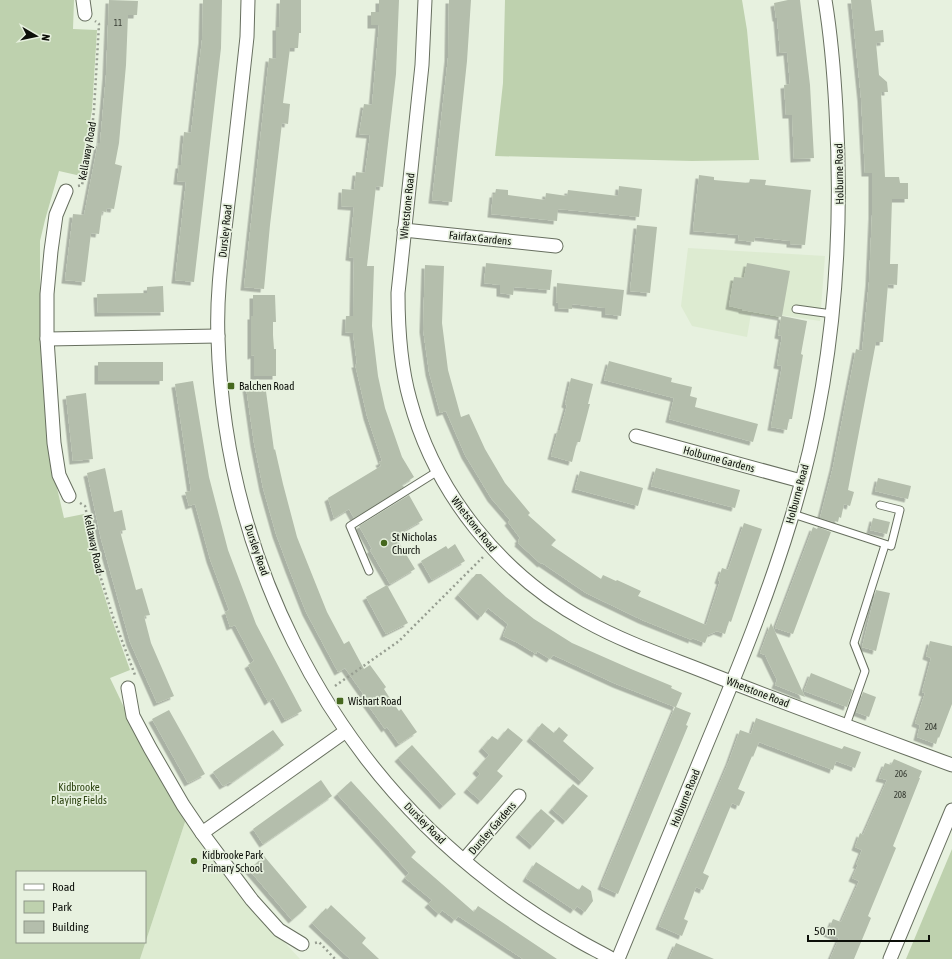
<svg xmlns="http://www.w3.org/2000/svg" width="952" height="959" viewBox="0 0 952 959" font-family="'Asap Condensed',sans-serif">
	<style>
		.built { fill: #ddebd1 }
		.green { fill: #bed1ae; fill-rule: evenodd }
		.building { fill: #b4beac; filter: url(#shadow) }
		.lines { fill: none; stroke-linecap: round; stroke-linejoin: round }
		.lane-casing { stroke: #676f5f; stroke-width: 9 }
		.street-casing { stroke: #676f5f; stroke-width: 15 }
		.path { stroke: #979e91; stroke-width: 2.5; stroke-dasharray: 2 3; stroke-linecap: butt }
		.lane { stroke: #fff; stroke-width: 7 }
		.street { stroke: #fff; stroke-width: 13 }
		.poi-dot { fill: #46681e; stroke: #e7f1df; stroke-width: 1.5 }
		.labels { text-anchor: middle; dominant-baseline: central; stroke-width: 3.5; stroke-linejoin: round; paint-order: stroke }
		.number-label { font-size: 9px; fill: #363b32 }
		.street-label { font-size: 11px; fill: #0c0f09; stroke: #e7f1df }
		.poi-label { font-size: 11px; fill: #0c0f09; stroke: #e7f1df; text-anchor: start }
		.park-label { font-size: 11px; fill: #2b420f; stroke: #e7f1df }
	</style>
	<defs>
		<filter id="shadow"><feDropShadow dx="-3.5" dy="3.5" stdDeviation="0" flood-color="#0004"/></filter>
	</defs>
	<rect width="100%" height="100%" fill="#e7f1df"/>
	<g class="built">
		<polygon points="688,248 825,256 820,321 780,315 778,318 751,314 747,337 692,326 681,306"/>
		<polygon points="186,819 248,903 300,959 140,959"/>
	</g>
	<g class="green">
		<path d="M0,0H74L73,29L97,30L92,110L81,176L59,171L45,220L40,241V335L49,445L57,488L64,518L84,514L97,572L111,617L130,670L110,678L141,743L186,819L140,959H0ZM17,872H145V942H17Z"/>
		<polygon points="505,0 742,0 747,30 759,160 692,161 495,156 503,83"/>
		<polygon points="952,849 952,959 906,959"/>
	</g>
	<g class="building">
		<polygon points="109,0 138,1 137,15 128,15 126,65 119,143 115,164 122,166 114,209 107,208 106,212 102,211 99,234 91,233 85,282 65,280 73,214 84,215 98,143 100,143 106,75"/>
		<polygon points="203,0 222,0 221,48 194,282 175,280 186,182 177,181 179,165 181,165 184,132 191,133 202,40"/>
		<polygon points="280,0 301,0 301,33 299,33 298,48 290,48 283,103 290,104 288,124 282,123 270,225 264,289 244,287 269,58 276,59 276,27 279,27"/>
		<polygon points="379,0 399,0 396,74 383,187 376,186 367,266 374,266 372,326 378,376 385,408 402,457 414,477 402,485 404,487 354,518 349,509 334,518 328,498 381,466 379,462 382,461 367,416 355,364 357,364 353,333 345,332 346,316 353,316 354,258 349,257 354,207 341,206 342,189 354,190 356,172 365,173 370,135 359,134 364,104 372,105 379,25 371,25 371,12 379,12"/>
		<polygon points="449,0 471,0 467,61 452,202 432,200 448,58"/>
		<polygon points="788,0 800,0 810,85 814,158 794,159 792,115 786,115 784,85 790,84 787,52 780,53 777,18 776,18 774,3"/>
		<polygon points="851,0 871,0 875,31 883,30 884,42 876,43 879,75 887,82 888,92 881,92 885,177 899,177 900,183 908,183 908,199 892,199 890,264 898,264 897,285 888,284 883,342 876,342 848,490 854,492 850,506 844,504 841,518 839,517 838,522 835,521 834,522 820,518 833,467 856,349 862,351 869,282 872,215 872,173 865,173 861,98"/>
		<polygon points="699,175 714,177 714,180 749,183 750,179 766,180 765,185 811,190 805,245 790,244 790,241 755,237 754,242 738,240 739,235 693,231"/>
		<polygon points="619,186 642,189 639,217 558,209 557,221 491,214 493,194 495,194 496,189 508,190 508,195 545,200 546,193 567,196 568,190 618,196"/>
		<polygon points="637,225 657,227 650,293 630,291"/>
		<polygon points="486,263 552,270 550,290 514,287 513,295 500,293 500,285 484,283"/>
		<polygon points="747,263 790,271 782,316 807,321 801,354 803,355 792,419 789,419 787,430 771,427 782,366 777,365 782,336 778,335 781,317 742,310 742,309 729,306 734,277 744,278"/>
		<polygon points="425,265 444,266 442,323 448,370 461,417 469,414 485,449 505,483 530,513 528,515 556,540 551,545 601,579 603,575 616,581 617,580 641,591 638,596 706,625 720,581 718,580 722,568 728,570 744,523 762,529 731,622 729,621 725,634 717,631 708,635 705,643 692,638 692,640 642,620 586,593 542,563 541,564 518,543 519,541 518,540 520,538 508,522 510,520 491,498 465,455 446,411 440,413 429,372 423,329"/>
		<polygon points="557,283 624,290 621,316 605,314 605,308 572,304 572,309 558,308 558,303 556,302"/>
		<polygon points="163,286 164,312 98,313 97,294 147,293 147,287"/>
		<polygon points="253,295 275,295 276,322 273,322 273,335 274,349 276,349 276,376 254,376 254,355 251,356 251,316 253,316"/>
		<polygon points="609,361 672,378 671,382 692,387 690,396 697,398 695,407 758,424 753,442 669,419 674,398 604,380"/>
		<rect x="98" y="362" width="65" height="19"/>
		<polygon points="571,378 593,384 588,404 590,404 580,442 577,442 572,462 551,456 558,430 560,430 567,405 565,404"/>
		<polygon points="193,381 209,477 228,550 256,624 302,711 285,720 273,698 268,702 248,665 254,661 235,625 230,627 225,612 229,610 210,559 195,504 189,506 185,492 191,491 175,384"/>
		<polygon points="265,384 274,450 275,449 283,484 297,537 327,612 344,644 349,641 364,669 370,665 386,687 384,689 391,700 399,711 401,709 417,732 399,744 387,727 385,729 362,697 364,695 345,668 338,672 306,612 289,569 276,534 263,488 254,443 246,387"/>
		<polygon points="86,393 93,459 73,461 66,396"/>
		<polygon points="105,468 114,512 122,510 126,530 120,531 136,590 142,588 150,615 144,616 151,643 174,696 157,703 130,642 101,539 87,473"/>
		<polygon points="656,468 740,490 735,508 651,486"/>
		<polygon points="580,471 643,488 638,506 575,489"/>
		<polygon points="878,478 911,486 908,499 875,491"/>
		<polygon points="409,495 423,520 395,536 415,569 390,584 370,550 372,549 359,526"/>
		<polygon points="873,518 890,522 887,534 870,530"/>
		<polygon points="813,527 817,529 818,527 831,532 793,634 775,628"/>
		<polygon points="455,544 465,561 432,580 421,561 446,546 448,549"/>
		<polygon points="476,574 481,574 506,597 534,619 572,643 631,669 672,686 671,688 682,693 676,707 691,713 686,725 688,726 618,894 601,886 675,707 616,684 553,655 550,659 537,651 536,654 518,643 503,636 508,624 488,608 481,617 458,595"/>
		<polygon points="387,585 408,623 386,634 366,597"/>
		<polygon points="876,590 890,593 876,651 862,647"/>
		<polygon points="771,623 805,697 775,685 777,680 765,655 760,653"/>
		<polygon points="930,641 952,646 952,704 939,738 938,737 936,744 917,737 920,725 915,723 925,693 922,692 931,658 926,656"/>
		<polygon points="811,673 853,690 847,707 804,691"/>
		<polygon points="863,692 876,697 869,717 856,712"/>
		<polygon points="169,710 205,774 188,783 152,719"/>
		<polygon points="756,718 842,749 844,746 861,752 855,768 836,761 833,770 759,742 753,757 752,756 738,789 745,792 739,806 732,803 703,873 709,876 703,890 696,887 684,919 688,921 682,936 659,926 729,761 740,730 751,734"/>
		<polygon points="542,723 554,733 559,727 568,735 563,741 594,768 582,782 530,738"/>
		<polygon points="508,728 523,740 497,771 503,776 481,801 467,789 480,774 476,770 489,755 482,748 492,736 498,740"/>
		<polygon points="273,730 284,745 231,783 230,782 223,786 213,772"/>
		<polygon points="412,745 456,794 443,806 398,758"/>
		<polygon points="894,759 922,771 919,778 920,778 893,846 896,848 868,916 871,918 854,959 830,959 839,938 827,933 833,919 841,922 859,881 852,878 858,865 856,865 862,850 855,847 860,833 863,835 887,780 879,778 885,763 891,765"/>
		<polygon points="321,780 332,796 263,844 253,829"/>
		<polygon points="351,781 416,852 411,857 442,884 474,912 478,906 557,959 523,959 458,916 455,920 442,910 439,914 428,904 432,900 405,878 409,873 337,794"/>
		<polygon points="573,784 588,796 566,821 552,809"/>
		<polygon points="541,809 555,821 533,846 519,834"/>
		<polygon points="264,856 307,907 292,920 249,870"/>
		<polygon points="536,862 579,890 582,885 591,891 593,901 585,912 577,906 574,910 526,878"/>
		<polygon points="331,905 366,938 362,943 379,959 350,959 312,923 326,908 327,910"/>
		<polygon points="676,943 714,959 669,959"/>
	</g>
	<g class="lines">
		<g class="lane-casing">
			<g id="lane">
				<polyline points="796,309 832,314"/>
				<polyline points="793,514 891,546 900,510 880,505"/>
				<polyline points="369,571 350,526 438,471"/>
				<polyline points="846,725 865,671 854,643 885,545"/>
			</g>
		</g>
		<g class="street-casing">
			<g id="street">
				<polyline points="83,0 85,14"/>
				<path d="M248,0L247,37C241,92 235,148 228,203C223,248 216,293 218,338C224,551 323,755 493,884C519,904 546,922 574,938C587,946 600,952 612,959"/>
				<path d="M425,0L422,65L398,293C398,329 400,365 410,400C435,493 501,575 586,621C627,644 674,659 718,677C795,707 874,736 952,765"/>
				<polyline points="66,191 56,215 51,251 47,294 47,339 54,443 59,475 69,496"/>
				<polyline points="404,230 556,246"/>
				<polyline points="47,339 218,336"/>
				<polyline points="636,436 801,481"/>
				<polyline points="128,688 133,716 150,748 183,805 202,833 252,900 279,930 302,944"/>
				<polyline points="202,833 346,731"/>
				<polyline points="464,860 519,796"/>
				<path d="M618,959C648,887 678,814 708,741C739,667 769,593 792,516C832,385 844,246 836,110C834,73 831,36 825,0"/>
				<polyline points="890,959 952,810"/>
			</g>
		</g>
		<g class="path">
			<polyline points="78,186 82,185 91,139 94,110 99,24 95,21"/>
			<polyline points="80,503 85,506 99,572 113,617 135,675"/>
			<polyline points="335,686 399,641 483,557"/>
			<polyline points="315,943 319,942 335,959"/>
		</g>
		<use href="#lane" class="lane"/>
		<use href="#street" class="street"/>
	</g>
	<g class="poi-dot">
		<rect x="227" y="382" width="8" height="8" rx="2"/>
		<circle cx="384" cy="543" r="4"/>
		<rect x="336" y="697" width="8" height="8" rx="2"/>
		<circle cx="194" cy="861" r="4"/>
	</g>
	<g class="labels">
		<g class="number-label">
			<text x="118" y="23">11</text>
			<text x="931" y="727">204</text>
			<text x="901" y="774">206</text>
			<text x="900" y="795">208</text>
		</g>
		<g class="street-label">
			<text transform="translate(87 151) rotate(-80)">Kellaway Road</text>
			<text transform="translate(839 174) rotate(-91)">Holburne Road</text>
			<text transform="translate(407 206) rotate(-84)">Whetstone Road</text>
			<text transform="translate(225 231) rotate(-84)">Dursley Road</text>
			<text transform="translate(480 238) rotate(6)">Fairfax Gardens</text>
			<text transform="translate(719 459) rotate(15)">Holburne Gardens</text>
			<text transform="translate(797 494) rotate(-75)">Holburne Road</text>
			<text transform="translate(474 524) rotate(52)">Whetstone Road</text>
			<text transform="translate(94 544) rotate(78)">Kellaway Road</text>
			<text transform="translate(257 550) rotate(71)">Dursley Road</text>
			<text transform="translate(758 692) rotate(21)">Whetstone Road</text>
			<text transform="translate(685 798) rotate(-68)">Holburne Road</text>
			<text transform="translate(425 823) rotate(45)">Dursley Road</text>
			<text transform="translate(492 828) rotate(-49)">Dursley Gardens</text>
		</g>
		<g class="poi-label">
			<text x="239" y="386">Balchen Road</text>
			<text x="392" y="537">St Nicholas<tspan x="392" dy="13">Church</tspan></text>
			<text x="348" y="701">Wishart Road</text>
			<text x="202" y="855">Kidbrooke Park<tspan x="202" dy="13">Primary School</tspan></text>
		</g>
		<g class="park-label">
			<text x="79" y="787">Kidbrooke<tspan x="79" dy="13">Playing Fields</tspan></text>
		</g>
	</g>
	<rect x="16" y="871" width="130" height="72" fill="#e7f1df" stroke="#8f9789"/>
	<rect x="24" y="884" width="20" height="6" fill="#ffffff" stroke="#8f9789"/>
	<text x="52" y="891" font-size="12" fill="#0c0f09">Road</text>
	<rect x="24" y="901" width="20" height="12" fill="#bed1ae" stroke="#8f9789"/>
	<text x="52" y="911" font-size="12" fill="#0c0f09">Park</text>
	<rect x="24" y="921" width="20" height="12" fill="#b4beac" stroke="#8f9789"/>
	<text x="52" y="931" font-size="12" fill="#0c0f09">Building</text>
	<g transform="translate(36 36) rotate(99)" stroke="#e7f1df" stroke-width="3" paint-order="stroke">
	<path d="M0-3L7 15L0 10L-7 15Z" fill="#0c0f09"/>
	<text y="-6" font-size="11" font-weight="bold" text-anchor="middle" fill="#0c0f09">N</text>
	</g>
	<path d="M808 935v6h121v-6" fill="none" stroke="#0c0f09" stroke-width="2"/>
	<text x="814" y="935" font-size="12" fill="#0c0f09" stroke="#e7f1df" stroke-width="3" paint-order="stroke">50 m</text>
</svg>
